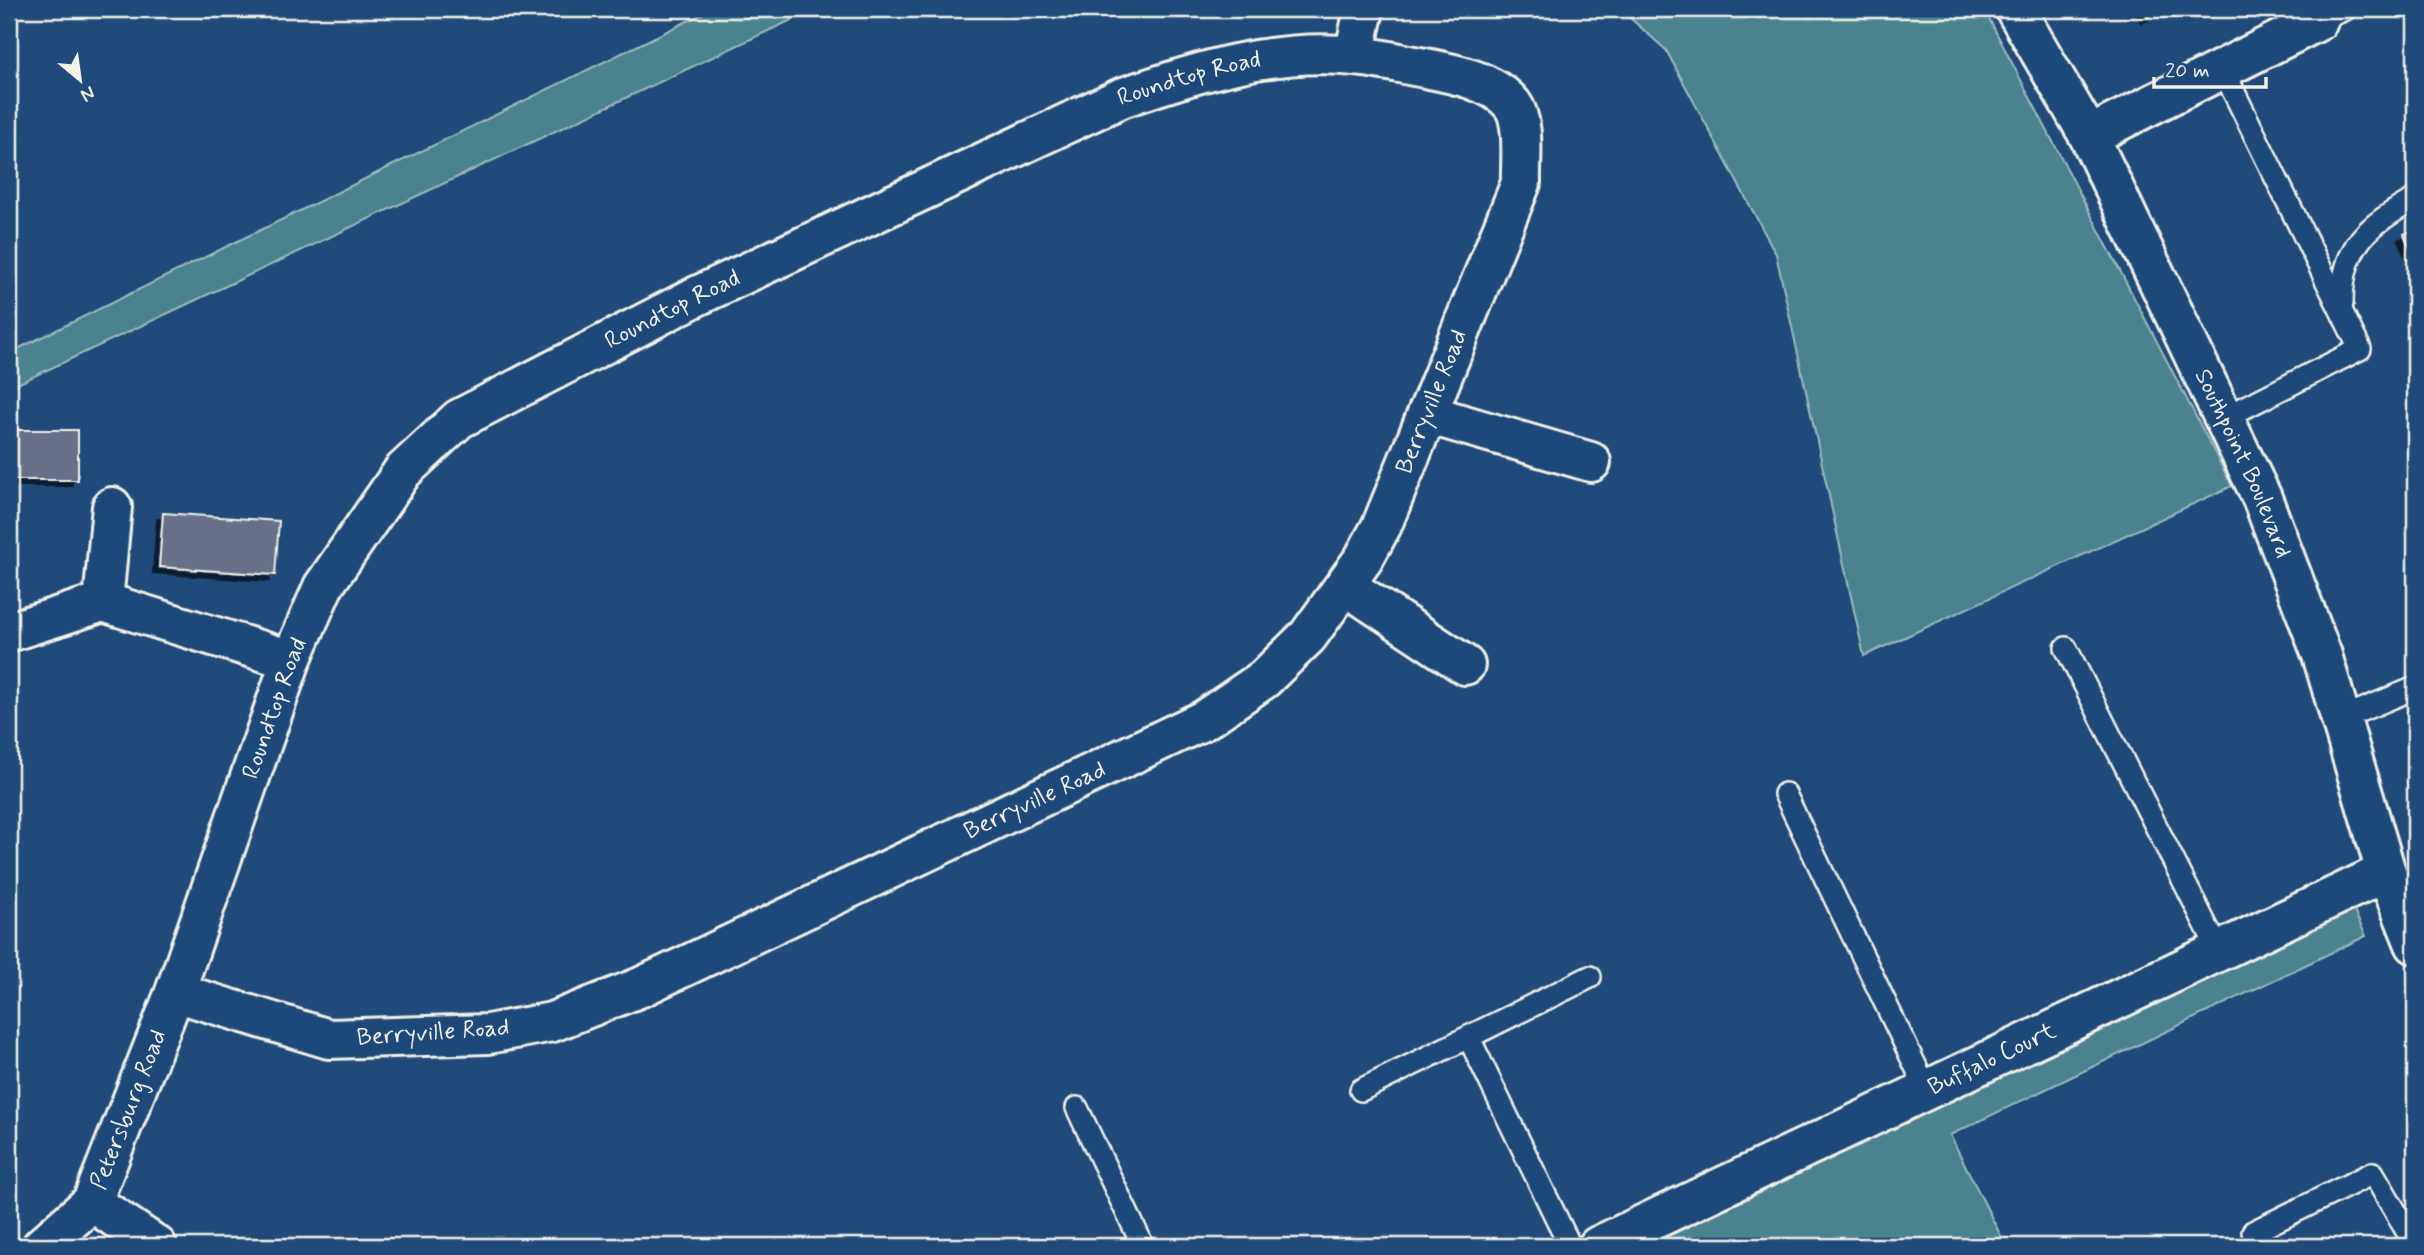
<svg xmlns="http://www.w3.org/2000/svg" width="2424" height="1255" viewBox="0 0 2424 1255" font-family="Mynerve,sans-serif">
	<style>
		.green { fill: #4c8290; stroke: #a0babc; stroke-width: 2 }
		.building { fill: #677089; stroke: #f4f1e8; stroke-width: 2; filter: url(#shadow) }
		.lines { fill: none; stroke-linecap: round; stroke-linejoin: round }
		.service-casing { stroke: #f4f1e8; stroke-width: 26 }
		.minor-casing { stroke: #f4f1e8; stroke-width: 44 }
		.service { stroke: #1f4a7a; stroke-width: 21 }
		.minor { stroke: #1f4a7a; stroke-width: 38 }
		.labels { text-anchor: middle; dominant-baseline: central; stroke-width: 5; stroke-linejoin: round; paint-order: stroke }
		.street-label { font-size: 24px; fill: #f4f1e8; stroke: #1f4a7a }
	</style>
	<defs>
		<filter id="shadow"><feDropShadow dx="-6" dy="6" stdDeviation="0" flood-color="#0009"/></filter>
	</defs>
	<rect width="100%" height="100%" fill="#1f4a7a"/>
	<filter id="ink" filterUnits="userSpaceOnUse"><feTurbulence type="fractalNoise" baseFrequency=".0143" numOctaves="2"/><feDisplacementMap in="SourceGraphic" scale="14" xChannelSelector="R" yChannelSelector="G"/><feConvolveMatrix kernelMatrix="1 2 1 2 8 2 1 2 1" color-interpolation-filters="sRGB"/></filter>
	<g filter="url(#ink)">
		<g class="green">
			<polygon points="712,9 815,9 9,388 9,353"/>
			<polygon points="1620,9 1984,9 2232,486 1864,656 1776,254 1666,50"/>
			<polygon points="2350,903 2366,936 1950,1135 2006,1246 1632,1246"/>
		</g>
		<g class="building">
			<polygon points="2143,9 2165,9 2147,17"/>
			<polygon points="2415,229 2415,260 2404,234"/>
			<rect x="9" y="430" width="69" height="50"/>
			<polygon points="163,513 279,521 275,575 159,567"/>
		</g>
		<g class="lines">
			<g class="service-casing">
				<g id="service">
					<polyline points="2318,21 2345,9"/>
					<polyline points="2222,68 2360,349 2226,417"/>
					<path d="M2342,304C2342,245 2367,226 2415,199"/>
					<polyline points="2066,648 2219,951"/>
					<polyline points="2340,719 2415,688"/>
					<polyline points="1785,794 1927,1090"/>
					<polyline points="1469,1038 1570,1246"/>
					<polyline points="1361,1090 1590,977"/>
					<polyline points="1077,1108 1143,1246"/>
					<polyline points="2259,1246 2253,1232 2373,1173 2415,1245"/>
				</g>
			</g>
			<g class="minor-casing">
				<g id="minor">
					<path id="s1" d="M2015,9L2089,136L2262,498L2322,655L2386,872L2415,944"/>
					<polyline points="1354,56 1364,9"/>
					<polyline points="2089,136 2318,21 2312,9"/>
					<polyline points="1427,414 1591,462"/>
					<polyline points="1346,586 1465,665"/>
					<polyline points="103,602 112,507"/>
					<polyline points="9,632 103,602 291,660"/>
					<polyline points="92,1202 157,1246"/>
					<path id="s2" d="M42,1246L92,1202L175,992L291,660L323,587L403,471L459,419L697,296L1121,98C1196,72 1275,47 1356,56C1379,58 1402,64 1425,68C1452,73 1493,81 1512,104C1526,122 1520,162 1521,183L1382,525L1364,558L1308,636L1264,679L1204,720L641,987L552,1022L488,1034L329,1039L175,992"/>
					<path id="s3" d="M1598,1246L2386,872"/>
				</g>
			</g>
			<use href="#service" class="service"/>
			<use href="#minor" class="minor"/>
		</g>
	</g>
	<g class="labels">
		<g class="street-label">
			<text stroke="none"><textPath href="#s2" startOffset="1748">Roundtop Road</textPath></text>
			<text stroke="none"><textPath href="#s2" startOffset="1181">Roundtop Road</textPath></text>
			<text transform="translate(1432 402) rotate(-68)">Berryville Road</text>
			<text stroke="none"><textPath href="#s1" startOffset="509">Southpoint Boulevard</textPath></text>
			<text stroke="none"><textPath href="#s2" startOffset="593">Roundtop Road</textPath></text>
			<text transform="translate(1035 801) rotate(-25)">Berryville Road</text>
			<text transform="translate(433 1033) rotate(-4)">Berryville Road</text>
			<text stroke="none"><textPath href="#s3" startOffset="436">Buffalo Court</textPath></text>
			<text stroke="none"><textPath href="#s2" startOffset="166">Petersburg Road</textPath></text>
		</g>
	</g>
	<rect width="2424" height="1255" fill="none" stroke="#1f4a7a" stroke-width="35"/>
	<rect x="18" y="18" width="2389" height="1220" fill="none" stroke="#f4f1e8" stroke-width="2.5" filter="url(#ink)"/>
	<g transform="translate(80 80) rotate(151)" stroke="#1f4a7a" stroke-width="5" paint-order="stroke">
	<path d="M0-5L12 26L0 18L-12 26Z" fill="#f4f1e8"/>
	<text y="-10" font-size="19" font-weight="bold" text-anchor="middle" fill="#f4f1e8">N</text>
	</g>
	<path d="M2154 77v10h112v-10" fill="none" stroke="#f4f1e8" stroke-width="3.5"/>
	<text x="2165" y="77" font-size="21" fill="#f4f1e8" stroke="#1f4a7a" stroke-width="5" paint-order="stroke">20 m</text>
</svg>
